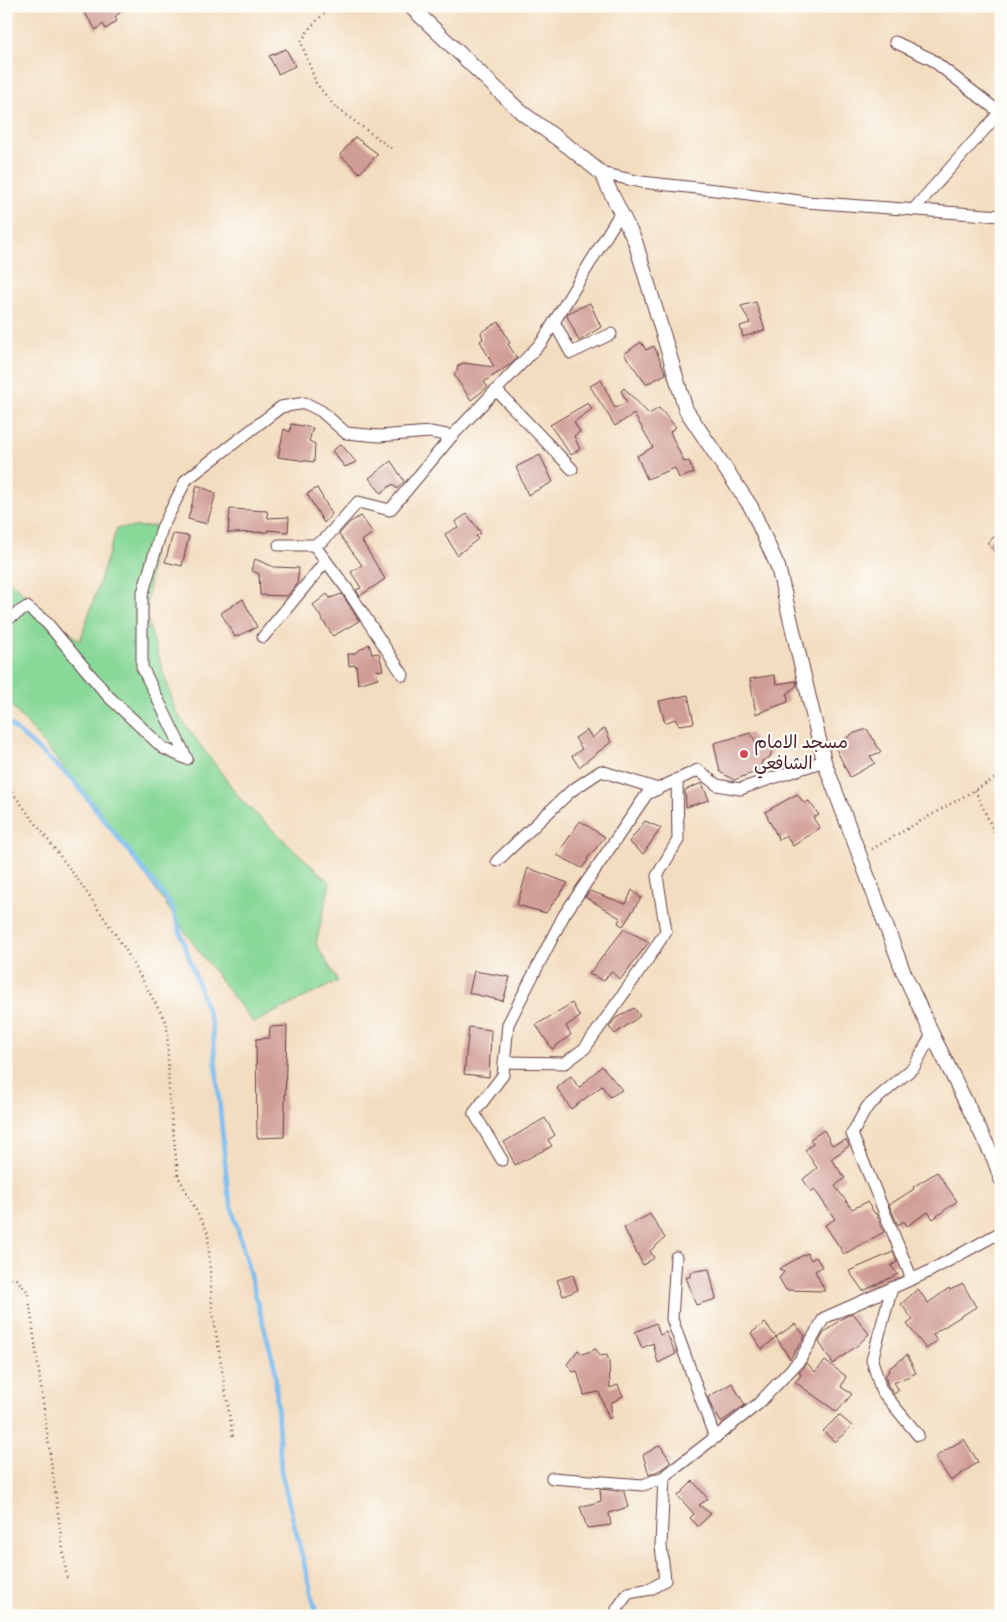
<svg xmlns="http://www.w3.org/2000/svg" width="1007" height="1622" viewBox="0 0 1007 1622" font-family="Dekko,'Playpen Sans Arabic',sans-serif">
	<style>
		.green { fill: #88d898; stroke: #697c62 }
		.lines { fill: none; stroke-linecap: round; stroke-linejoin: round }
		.stream { stroke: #7cbdf1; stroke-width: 4.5 }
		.building { fill: #d09d96 }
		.minor-casing { stroke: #633c41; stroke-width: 13 }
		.tertiary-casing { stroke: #633c41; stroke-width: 16 }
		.path { stroke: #633c41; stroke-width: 2.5; stroke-dasharray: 1 4; stroke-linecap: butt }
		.minor { stroke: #fff; stroke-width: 11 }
		.tertiary { stroke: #fff; stroke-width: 14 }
		.poi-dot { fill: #d1495b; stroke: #fdfcf7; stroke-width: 2 }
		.labels { text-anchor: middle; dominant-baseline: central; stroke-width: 4.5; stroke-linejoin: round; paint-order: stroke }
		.poi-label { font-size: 18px; fill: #4a1f2b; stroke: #fdfcf7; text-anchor: start }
	</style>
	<rect width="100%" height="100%" fill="#fdfcf7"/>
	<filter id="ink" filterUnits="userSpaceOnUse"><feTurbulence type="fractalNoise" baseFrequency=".02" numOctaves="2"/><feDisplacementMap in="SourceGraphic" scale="10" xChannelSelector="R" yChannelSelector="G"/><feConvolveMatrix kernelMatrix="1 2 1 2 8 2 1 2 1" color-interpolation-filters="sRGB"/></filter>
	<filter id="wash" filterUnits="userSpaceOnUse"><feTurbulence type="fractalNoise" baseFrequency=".0096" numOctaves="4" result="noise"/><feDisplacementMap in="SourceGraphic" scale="20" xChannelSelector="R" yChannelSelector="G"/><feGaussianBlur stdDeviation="1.12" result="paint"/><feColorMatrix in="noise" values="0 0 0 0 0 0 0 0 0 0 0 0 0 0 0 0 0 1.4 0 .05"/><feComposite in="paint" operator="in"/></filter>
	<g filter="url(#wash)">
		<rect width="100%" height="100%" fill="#f3ddc0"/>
		<polygon class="green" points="155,526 146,617 176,712 242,801 330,883 316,944 338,981 253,1023 195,946 101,812 6,699 6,578 80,641 117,528"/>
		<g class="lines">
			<polyline class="stream" points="6,721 73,780 171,905 212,1025 228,1193 275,1368 281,1471 317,1616"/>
		</g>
		<g id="blocks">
			<g class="building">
				<polygon points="80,6 127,6 115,17 117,21 106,29 103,24 96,30"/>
				<polygon points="286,49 295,66 278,74 269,56"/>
				<polygon points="355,137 378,154 360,173 340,155"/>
				<polygon points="756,302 765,330 743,337 740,326 750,323 741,306"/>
				<polygon points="590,303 601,327 579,341 567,316 568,313"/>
				<polygon points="499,322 510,343 508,344 517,358 511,364 484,382 488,387 471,400 454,375 457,371 458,366 463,363 494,367 480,341 483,339 481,332"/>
				<polygon points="641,342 646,350 654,346 666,374 646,384 624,354"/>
				<polygon points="601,380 615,408 627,402 621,391 624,388 649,414 659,408 676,427 670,432 684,462 689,461 694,473 679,478 675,468 647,479 637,456 653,447 634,414 615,426 590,386"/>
				<polygon points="588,403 592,409 574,422 580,432 574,436 580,449 571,455 550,425"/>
				<polygon points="291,424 313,428 309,441 315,444 314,462 278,457 284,429 290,432"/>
				<polygon points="341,444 356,462 345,467 332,451"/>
				<polygon points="540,455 553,482 528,495 516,467"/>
				<polygon points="391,461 404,481 397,489 393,484 381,493 369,478"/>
				<polygon points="197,485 216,493 207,524 188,519"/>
				<polygon points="317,488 332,514 324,523 307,494"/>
				<polygon points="230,509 267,511 268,518 289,517 288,532 268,530 268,532 228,533"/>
				<polygon points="467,514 481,533 476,536 478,539 457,555 445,534 458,527 455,522"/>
				<polygon points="361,516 373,533 362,541 385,579 360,596 356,590 361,588 351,572 362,565 339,534 350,522"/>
				<polygon points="1001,531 1001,558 987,543"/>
				<polygon points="173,534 189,536 182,566 165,562"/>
				<polygon points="255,559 274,567 299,568 297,584 287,596 260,595 259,574 251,570"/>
				<polygon points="327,594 330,598 342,594 359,621 333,636 313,605"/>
				<polygon points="243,599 257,627 235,637 221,613"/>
				<polygon points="369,644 372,654 379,653 383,670 376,671 378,678 358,684 356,665 349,666 348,654 353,654"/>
				<polygon points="774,675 777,684 796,681 797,685 787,694 788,702 756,714 750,679"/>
				<polygon points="688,695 694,723 679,725 675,719 665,723 659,701"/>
				<polygon points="605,728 611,742 579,767 572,756 582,749 575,738 587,730 592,738"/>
				<polygon points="867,729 881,752 870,756 875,763 850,777 835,747 852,734"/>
				<polygon points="751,733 757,745 765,742 772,750 770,757 762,761 760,770 734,780 720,772 714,743"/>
				<polygon points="702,783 709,800 686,807 685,790"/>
				<polygon points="797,794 804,803 809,801 819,815 813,818 820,828 793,846 786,836 779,840 765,812"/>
				<polygon points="580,821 605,837 587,859 588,860 582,868 557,855"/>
				<polygon points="645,821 661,828 643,854 629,842"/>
				<polygon points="528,868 568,883 546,913 517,905"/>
				<polygon points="632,890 641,898 623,926 618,923 620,918 585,897 590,891 626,904"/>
				<polygon points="624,929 649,942 620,980 611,971 604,981 589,974"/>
				<polygon points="474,971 510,977 503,1001 469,993"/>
				<polygon points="572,1003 580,1017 566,1026 571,1035 552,1049 536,1025"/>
				<polygon points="634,1008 640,1016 615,1034 609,1027 616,1018"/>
				<polygon points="287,1026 284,1137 257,1138 256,1039 269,1038 270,1027"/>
				<polygon points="469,1027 491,1030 489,1077 464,1074"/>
				<polygon points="602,1066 622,1090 610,1097 602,1086 571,1109 557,1088 571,1076 579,1088"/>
				<polygon points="545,1118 555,1135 548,1140 552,1146 515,1165 504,1142"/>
				<polygon points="824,1130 832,1145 846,1140 849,1146 831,1159 845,1178 835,1186 852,1209 867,1202 875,1214 876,1213 884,1232 844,1254 825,1225 835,1219 814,1189 811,1192 803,1179 817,1168 805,1150 813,1144 810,1139"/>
				<polygon points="937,1172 957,1201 933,1219 928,1212 907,1226 904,1221 898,1225 889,1205 914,1189 913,1187"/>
				<polygon points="650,1214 665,1238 650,1251 654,1258 643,1265 624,1228"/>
				<polygon points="893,1252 897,1262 891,1266 898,1274 863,1291 849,1271"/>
				<polygon points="807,1253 811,1260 816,1257 822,1267 815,1271 825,1291 786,1290 779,1278 784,1272 779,1269"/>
				<polygon points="709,1269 716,1299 696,1305 686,1277 690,1277 690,1272"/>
				<polygon points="573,1275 578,1290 563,1296 557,1280"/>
				<polygon points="963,1284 976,1307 939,1330 933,1335 937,1341 926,1349 907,1324 913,1320 901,1304 918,1289 928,1303 949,1288 950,1290"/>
				<polygon points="853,1313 869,1334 859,1344 833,1364 819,1342 823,1334 841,1319"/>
				<polygon points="656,1323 660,1335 666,1332 676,1354 658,1363 653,1343 642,1348 635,1332"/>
				<polygon points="765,1323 776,1337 762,1349 751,1333"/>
				<polygon points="795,1324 805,1336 790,1359 776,1337"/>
				<polygon points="596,1349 600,1356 607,1355 609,1361 610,1388 618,1385 623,1396 611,1403 611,1418 609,1419 599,1392 584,1395 577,1371 573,1372 567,1364 578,1350 582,1354"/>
				<polygon points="907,1355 916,1373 894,1383 899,1390 894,1394 888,1386 885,1376 889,1371 888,1369"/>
				<polygon points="825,1361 846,1376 841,1387 852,1394 837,1412 795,1382 801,1375 799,1372 807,1363 815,1372"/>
				<polygon points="732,1383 745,1405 721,1422 712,1408 708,1397"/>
				<polygon points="839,1415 852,1426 835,1442 823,1431"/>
				<polygon points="964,1439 978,1462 951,1481 935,1457"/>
				<polygon points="660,1445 671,1462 660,1470 649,1475 643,1455"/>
				<polygon points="693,1481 708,1499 699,1505 711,1514 698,1526 690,1518 694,1514 678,1496"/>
				<polygon points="600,1489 624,1492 628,1507 609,1513 611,1525 587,1528 580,1507 601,1501"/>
			</g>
		</g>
	</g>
	<g filter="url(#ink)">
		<use href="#blocks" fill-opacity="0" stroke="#633c41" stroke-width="1"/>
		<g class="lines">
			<g class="minor-casing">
				<g id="minor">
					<polyline points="895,42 931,59 999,112"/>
					<polyline points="601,173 641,182 734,192 806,202 1001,216"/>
					<polyline points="913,210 1001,111"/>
					<polyline points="554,322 571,353 611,334"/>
					<polyline points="496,390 572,469"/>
					<polyline points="279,545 314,545 324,540 358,502 390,510 452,436"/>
					<polyline points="314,545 347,589 403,675"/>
					<polyline points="6,620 27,607 47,623 108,696 163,748 187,759 142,667 142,596 162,528 186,480 281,407 305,403 321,411 346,433 379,436 430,432 452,436 542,342 621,212"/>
					<polyline points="263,637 326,561"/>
					<polyline points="497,861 571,791 601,771 658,789"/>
					<polyline points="504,1062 565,1063 585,1048 646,962 666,931 657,876 678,840 677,779"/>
					<polyline points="502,1160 474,1113 503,1075 508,1024 564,915 647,794 698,770 717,785 740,789 824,761"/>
					<polyline points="676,1257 672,1319 715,1438"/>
					<polyline points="912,1279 852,1134 867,1107 914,1067 932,1034"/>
					<polyline points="892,1288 872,1360 881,1390 918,1435"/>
					<polyline points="552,1478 643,1485 664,1477 758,1404 800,1360 824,1318 926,1273 1001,1232"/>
					<polyline points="618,1616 617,1609 628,1593 651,1589 665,1580 661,1546 664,1477"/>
				</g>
			</g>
			<g class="tertiary-casing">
				<polyline id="tertiary" points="410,6 521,112 569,147 601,173 635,241 686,410 751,507 778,567 824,761 903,971 932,1034 995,1161 1001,1179"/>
			</g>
			<g class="path">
				<polyline points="331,6 309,29 301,42 316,83 335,107 391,148"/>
				<polyline points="997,627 1001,638"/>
				<polyline points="6,784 76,877 124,947 167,1024 169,1095 178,1176 208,1233 212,1308 233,1437"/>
				<polyline points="975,790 1001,847"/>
				<polyline points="872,849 1001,775"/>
				<polyline points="6,1278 16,1279 28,1292 67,1579"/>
			</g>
			<use href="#minor" class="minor"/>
			<use href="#tertiary" class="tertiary"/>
		</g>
	</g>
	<circle class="poi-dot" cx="744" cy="754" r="5"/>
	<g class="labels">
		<g class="poi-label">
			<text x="754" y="744">مسجد الامام<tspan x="754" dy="21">الشافعي</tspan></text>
		</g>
	</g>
	<rect width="1007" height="1622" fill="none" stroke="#fdfcf7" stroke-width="25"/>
</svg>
